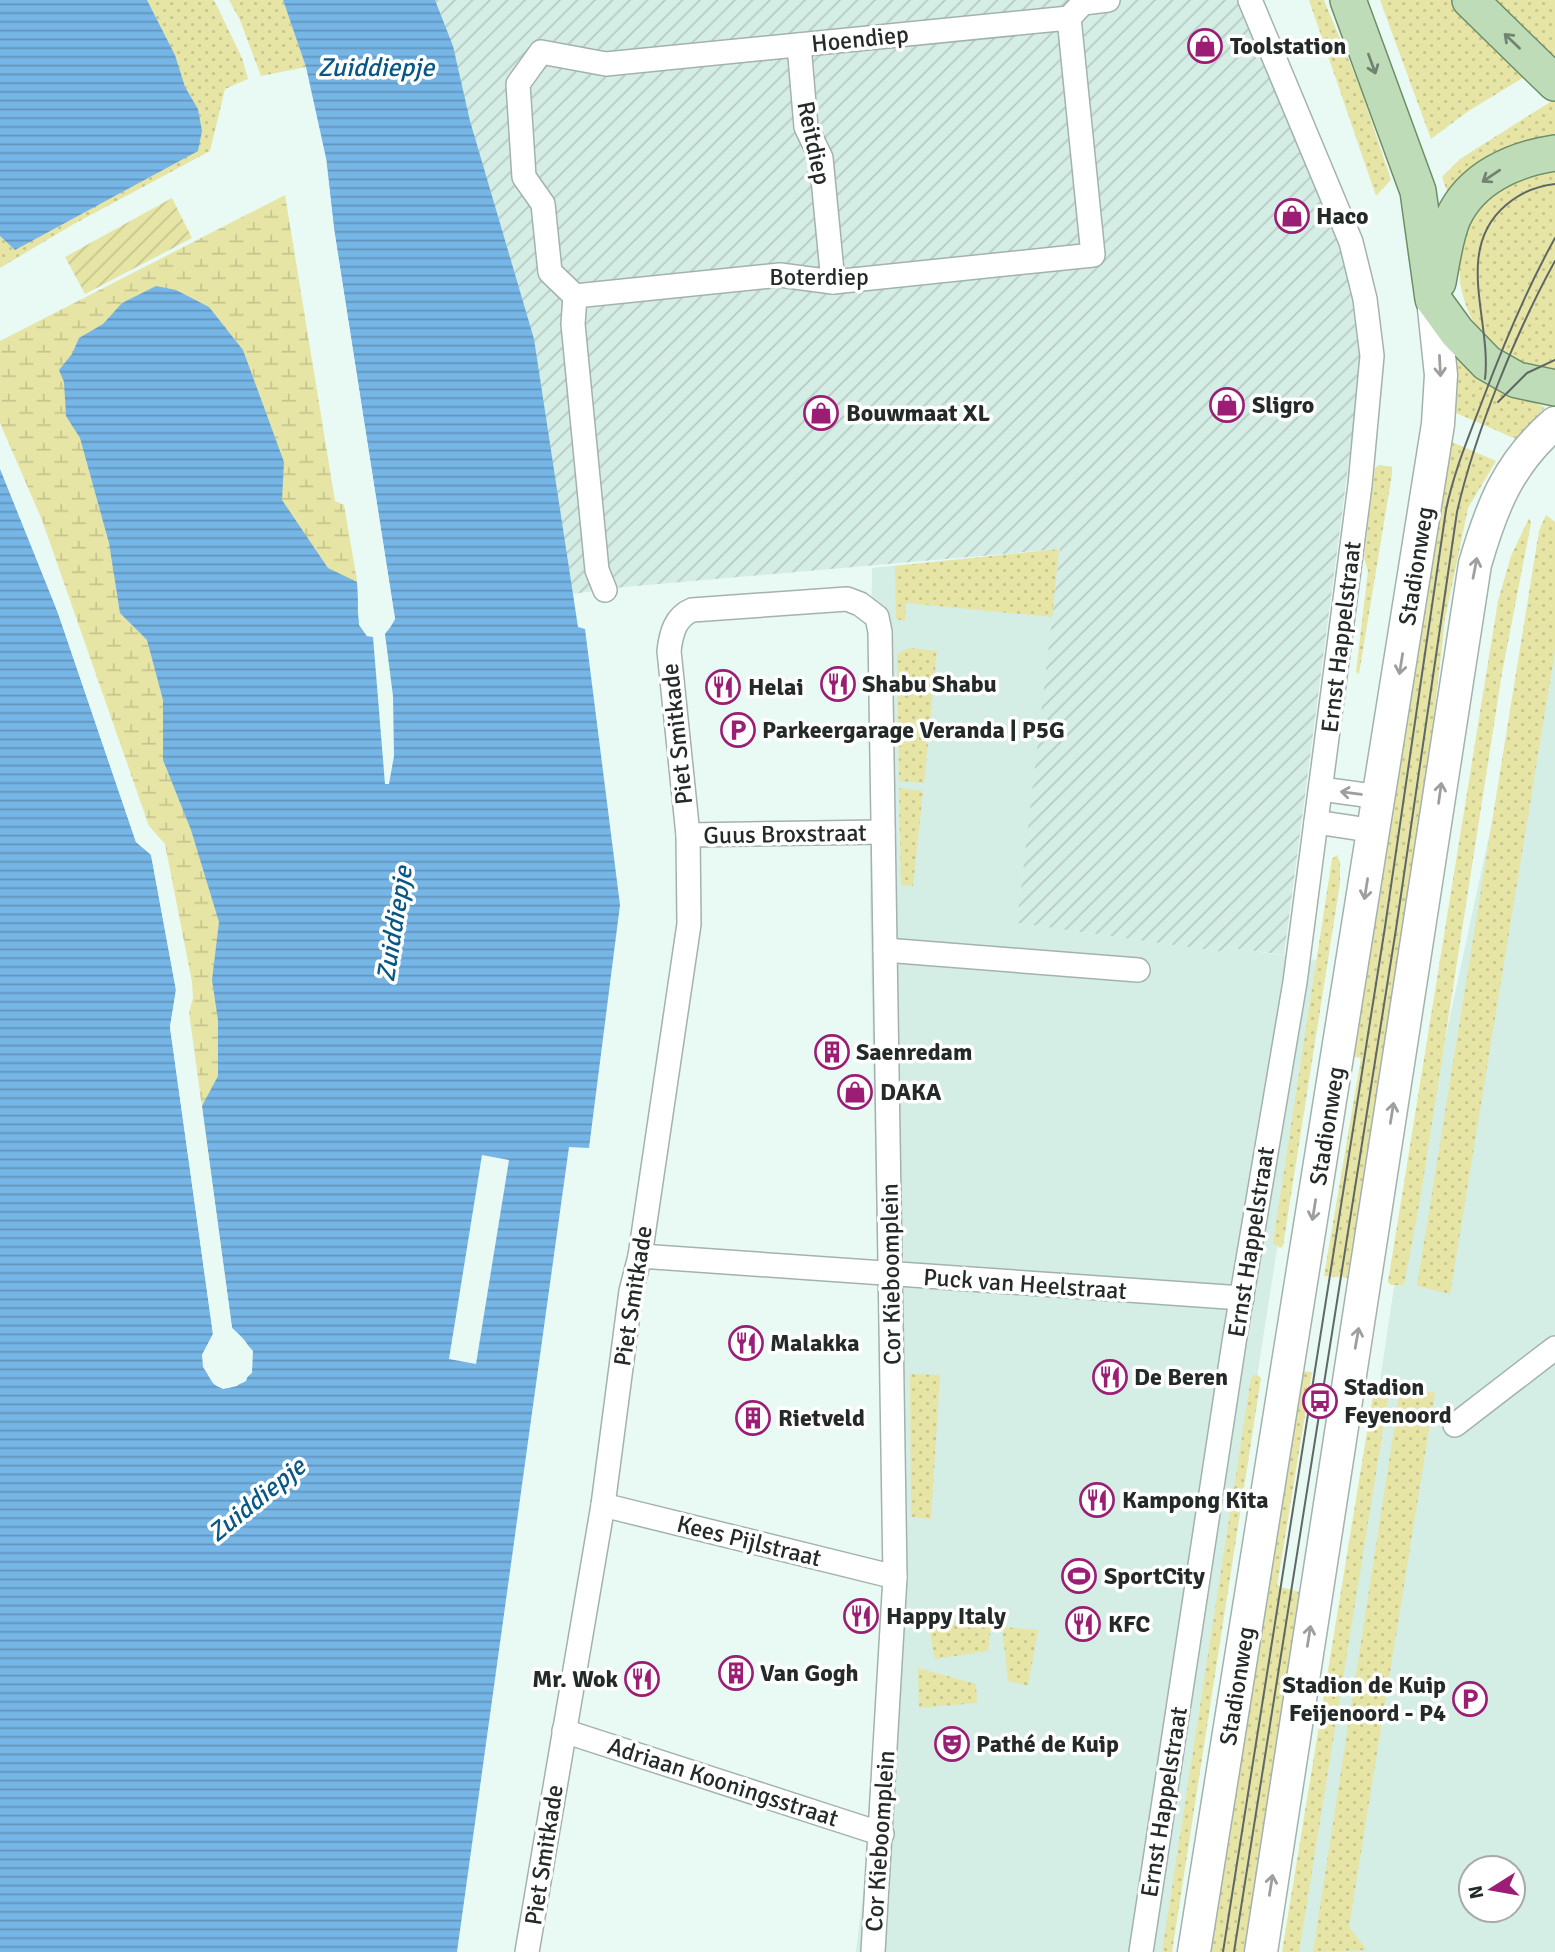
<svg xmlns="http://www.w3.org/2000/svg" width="1555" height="1952" viewBox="0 0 1555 1952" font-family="Signika,sans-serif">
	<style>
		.built { fill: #d4ede5; fill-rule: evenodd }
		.industrial { fill: url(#industrial-furrows) }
		.grass { fill: url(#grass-dots) }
		.wetland { fill: url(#wetland-marsh) }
		.garden { fill: url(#garden-furrows) }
		.water { fill: url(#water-rules) }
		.pier { fill: #e9f9f4 }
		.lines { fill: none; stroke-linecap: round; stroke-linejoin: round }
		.street-casing { stroke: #a3b2ad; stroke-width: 26 }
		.secondary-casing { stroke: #a3b2ad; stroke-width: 35 }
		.primary-casing { stroke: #6d8e68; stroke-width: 38 }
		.street { stroke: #fff; stroke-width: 23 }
		.secondary { stroke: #fff; stroke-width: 32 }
		.primary { stroke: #bfdcb9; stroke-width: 35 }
		.tram { stroke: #5f6865; stroke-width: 2 }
		.oneway { stroke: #728370 }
		.oneway2 { stroke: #9c9f9e }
		.labels { text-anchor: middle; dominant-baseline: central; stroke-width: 7; stroke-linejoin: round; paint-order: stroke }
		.street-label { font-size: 24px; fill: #242a28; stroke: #fff }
		.poi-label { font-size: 24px; font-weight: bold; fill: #242a28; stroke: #fff; text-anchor: start }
		.water-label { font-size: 26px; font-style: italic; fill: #085784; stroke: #fff }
	</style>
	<defs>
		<pattern id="industrial-furrows" width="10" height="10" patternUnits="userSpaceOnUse" patternTransform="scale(1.75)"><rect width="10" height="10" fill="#d4ede5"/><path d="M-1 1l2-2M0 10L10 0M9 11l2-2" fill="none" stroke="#b6cbc4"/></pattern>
		<pattern id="grass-dots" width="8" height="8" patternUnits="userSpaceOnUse" patternTransform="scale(1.75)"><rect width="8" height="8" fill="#e6e5a5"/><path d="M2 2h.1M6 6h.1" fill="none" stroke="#c5c58e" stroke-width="1.8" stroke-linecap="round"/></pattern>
		<pattern id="wetland-marsh" width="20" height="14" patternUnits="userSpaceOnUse" patternTransform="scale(1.75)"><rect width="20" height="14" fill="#e6e5a5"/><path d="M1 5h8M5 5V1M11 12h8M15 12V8" fill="none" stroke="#c5c58e"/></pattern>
		<pattern id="garden-furrows" width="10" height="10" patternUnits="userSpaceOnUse" patternTransform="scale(1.75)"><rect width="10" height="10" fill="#e6e5a5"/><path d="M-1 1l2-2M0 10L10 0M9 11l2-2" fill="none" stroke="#c5c58e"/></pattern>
		<pattern id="water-rules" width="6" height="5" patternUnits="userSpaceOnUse" patternTransform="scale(1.75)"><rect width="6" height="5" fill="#76b6e7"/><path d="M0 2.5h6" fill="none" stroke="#6194bb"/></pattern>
	</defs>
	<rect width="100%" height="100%" fill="#e9f9f4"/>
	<g class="built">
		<path d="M1555,530V1952H1296L1399,1253ZM1471,1868H1513V1910H1471Z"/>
		<polygon points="1061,549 1017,923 1223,952 1225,947 1322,961 1167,1952 856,1952 867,1861 884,1597 870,901 872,568"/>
	</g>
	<polygon class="industrial" points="383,0 1244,0 1346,263 1362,361 1284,955 1225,947 1223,952 1017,923 1060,549 624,587 507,603"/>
	<g class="grass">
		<polygon points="147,0 214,0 242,58 248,79 225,89 210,151 72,225 0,268 0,236 15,250 198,109 184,87 175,55"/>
		<polygon points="229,0 283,0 306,67 261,76 240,20"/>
		<polygon points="1309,0 1324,0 1360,87 1391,180 1376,196"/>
		<polygon points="1380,0 1454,0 1531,73 1467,112 1431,139"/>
		<polygon points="1494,0 1555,0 1555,61"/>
		<polygon points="1555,99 1555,139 1449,197 1442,177 1460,159"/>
		<path d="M1555,166V371C1459,366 1425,243 1502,189C1509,184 1516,176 1524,173C1533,169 1545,168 1555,166Z"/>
		<polygon points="1449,339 1502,391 1545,407 1516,439 1447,409"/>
		<polygon points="1445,439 1496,461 1468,508 1445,619 1426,787 1351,1278 1324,1276 1361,1058 1350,1056"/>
		<polygon points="1379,465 1392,467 1392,474 1359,674 1356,672 1368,571 1364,558 1375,468"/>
		<polygon points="1546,515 1555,522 1555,651 1450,1294 1417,1286 1539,531"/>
		<polygon points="1529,518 1531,523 1502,673 1420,1200 1404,1285 1391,1285 1388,1282 1498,601 1511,556"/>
		<polygon points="1059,549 1052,617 906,603 905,621 896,619 895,566"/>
		<polygon points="910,648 937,651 924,783 899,781 897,654"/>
		<polygon points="899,788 923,791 913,886 901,885"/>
		<polygon points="1337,855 1340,863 1340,883 1283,1246 1280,1248 1273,1243 1332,859"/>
		<polygon points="1298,1371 1312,1372 1277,1586 1303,1593 1245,1952 1207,1952"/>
		<polygon points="910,1374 940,1375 931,1519 911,1517"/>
		<polygon points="1256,1374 1261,1378 1172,1952 1162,1952 1251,1378"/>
		<polygon points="1375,1383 1390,1386 1299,1952 1282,1952"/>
		<polygon points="1405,1387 1435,1393 1349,1927 1367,1950 1313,1952 1400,1391"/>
		<polygon points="928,1622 991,1626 988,1651 935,1659"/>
		<polygon points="1002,1627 1038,1630 1028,1686 1008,1681"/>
		<polygon points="918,1668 976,1684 977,1703 919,1708"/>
	</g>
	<polygon class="wetland" points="285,195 335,501 344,505 359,592 243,735 226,1284 189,1012 193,998 192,982 165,844 149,826 42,520 0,423 0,341"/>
	<polygon class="garden" points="172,198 192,238 85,294 65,257"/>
	<g class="water">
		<polygon points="0,0 147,0 175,55 185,87 198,109 202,131 198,151 15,250 0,236"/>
		<path d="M283,0H435L453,46L470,121L534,339L578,627L585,629L620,905L589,1148L569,1147L457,1952H0V469L58,613L136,842L151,854L176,990L170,1027L213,1334L202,1355C209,1384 216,1397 246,1381C256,1355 253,1346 232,1328L202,1106L218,1076V1020L212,980L219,922L191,830L163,760V700L147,640L120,613L109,543L80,438L66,416L64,382L59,370L72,354L79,338L103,324L122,303L156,286L176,290L209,307L243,350L284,462L282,500L328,568L357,582C361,604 352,615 367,636C383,637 388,633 395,619L334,229L326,158L306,67Z"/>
	</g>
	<g class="pier">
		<polygon points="326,158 334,229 395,619 385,634 393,696 394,756 389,784 385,784 373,637 367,636 359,625 357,578 361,581 363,591 359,602 363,624 369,633 379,634 386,629 391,619 331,230 323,162"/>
		<polygon points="0,465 19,503 61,612 139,840 155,853 179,989 174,1027 216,1334 205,1356 207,1367 211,1376 223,1385 244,1378 250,1362 250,1352 244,1343 229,1329 199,1107 201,1100 232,1328 253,1351 252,1373 237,1386 223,1389 214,1384 203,1367 202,1355 213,1334 170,1027 176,990 151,855 136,842 58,613"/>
		<polygon points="482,1155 509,1160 476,1364 449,1359"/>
	</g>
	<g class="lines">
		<g class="street-casing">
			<g id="street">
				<polyline points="1069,18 1093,255 833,282 780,275 575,296 550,272 543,204 524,177 518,84 541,52 606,64 1069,18 1083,3 1108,0"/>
				<polyline points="799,45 806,127 821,158 833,282"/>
				<polyline points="575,296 573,324 597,570 605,590"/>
				<polyline points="1321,789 1380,797"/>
				<polyline points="1316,822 1375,831"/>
				<polyline points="688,835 883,832"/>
				<polyline points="885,950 1138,970"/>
				<polyline points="640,1256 1242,1298"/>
				<polyline points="1455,1425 1555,1348"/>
				<polyline points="603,1505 895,1577"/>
				<polyline points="564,1731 882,1834"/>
				<path d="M527,1952L603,1505L631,1291L640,1256L689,924L688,835L669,651C671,634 675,617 692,610L847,599L860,604L877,617L880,632L895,1577L873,1952"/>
				<polyline points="1141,1952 1235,1336 1295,982 1360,485 1372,356 1365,299 1351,242 1250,0"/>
			</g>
		</g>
		<g class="secondary-casing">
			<g id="secondary">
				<polyline points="1194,1952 1438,424 1441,375 1433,299"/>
				<path d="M1261,1952L1475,564C1492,506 1508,464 1555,423"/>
			</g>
		</g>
		<g class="primary-casing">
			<g id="primary">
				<polyline points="1348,0 1418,191 1433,299 1457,332 1487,363 1517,380 1555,388"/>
				<polyline points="1470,0 1555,83"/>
				<path d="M1438,282C1442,261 1445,237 1453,218C1471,178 1514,159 1555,153"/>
			</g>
		</g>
		<use href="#street" class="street"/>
		<use href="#secondary" class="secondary"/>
		<use href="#primary" class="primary"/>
		<g class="tram">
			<path d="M1485,379C1492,321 1453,250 1506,205C1520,193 1537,186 1555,184"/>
			<polyline points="1498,402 1527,373 1555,360"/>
			<path d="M1223,1952L1385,927L1446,510C1454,471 1469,436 1483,399C1504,343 1526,290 1555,238"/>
			<path d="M1234,1952L1396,929L1457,512C1475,433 1516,332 1555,261"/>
		</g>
	</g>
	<defs><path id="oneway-shaft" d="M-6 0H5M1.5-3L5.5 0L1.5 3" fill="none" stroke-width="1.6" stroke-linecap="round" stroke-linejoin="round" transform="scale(1.75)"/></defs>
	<g class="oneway">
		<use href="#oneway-shaft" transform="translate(1512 41) rotate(-136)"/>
		<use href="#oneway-shaft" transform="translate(1372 64) rotate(70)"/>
		<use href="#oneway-shaft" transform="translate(1491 176) rotate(146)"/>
	</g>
	<g class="oneway2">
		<use href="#oneway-shaft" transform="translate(1440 366) rotate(87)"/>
		<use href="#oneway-shaft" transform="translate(1475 568) rotate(-79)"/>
		<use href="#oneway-shaft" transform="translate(1401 664) rotate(99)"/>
		<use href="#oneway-shaft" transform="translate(1351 793) rotate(-172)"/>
		<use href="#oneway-shaft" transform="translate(1440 793) rotate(-82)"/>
		<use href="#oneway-shaft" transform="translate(1366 889) rotate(99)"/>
		<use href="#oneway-shaft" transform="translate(1392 1113) rotate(-81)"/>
		<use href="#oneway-shaft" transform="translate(1314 1210) rotate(99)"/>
		<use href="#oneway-shaft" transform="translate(1357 1338) rotate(-80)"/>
		<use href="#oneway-shaft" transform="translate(1309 1636) rotate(-81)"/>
		<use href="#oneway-shaft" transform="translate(1271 1885) rotate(-81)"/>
	</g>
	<defs>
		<g id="shop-ring" transform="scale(1.75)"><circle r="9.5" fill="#fff" stroke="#9b1e74" stroke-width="1.5"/><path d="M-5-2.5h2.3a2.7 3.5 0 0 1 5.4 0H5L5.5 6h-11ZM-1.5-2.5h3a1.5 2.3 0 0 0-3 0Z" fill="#9b1e74"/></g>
		<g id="restaurant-ring" transform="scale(1.75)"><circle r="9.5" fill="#fff" stroke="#9b1e74" stroke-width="1.5"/><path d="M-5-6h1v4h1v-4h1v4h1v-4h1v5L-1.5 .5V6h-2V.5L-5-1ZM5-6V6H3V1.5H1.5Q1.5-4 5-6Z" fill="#9b1e74"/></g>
		<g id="parking-ring" transform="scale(1.75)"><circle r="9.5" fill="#fff" stroke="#9b1e74" stroke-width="1.5"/><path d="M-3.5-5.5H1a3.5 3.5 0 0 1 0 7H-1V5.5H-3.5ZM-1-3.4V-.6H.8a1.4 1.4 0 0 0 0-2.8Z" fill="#9b1e74"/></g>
		<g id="building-ring" transform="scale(1.75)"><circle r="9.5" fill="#fff" stroke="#9b1e74" stroke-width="1.5"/><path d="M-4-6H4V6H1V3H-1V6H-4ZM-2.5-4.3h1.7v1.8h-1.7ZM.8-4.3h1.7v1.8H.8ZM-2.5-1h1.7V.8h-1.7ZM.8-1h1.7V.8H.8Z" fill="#9b1e74"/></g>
		<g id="bus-ring" transform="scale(1.75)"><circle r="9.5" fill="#fff" stroke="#9b1e74" stroke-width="1.5"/><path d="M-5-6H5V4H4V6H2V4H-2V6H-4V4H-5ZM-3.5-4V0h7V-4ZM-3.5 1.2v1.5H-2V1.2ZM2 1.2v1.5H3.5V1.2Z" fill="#9b1e74"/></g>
		<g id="stadium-ring" transform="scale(1.75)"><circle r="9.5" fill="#fff" stroke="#9b1e74" stroke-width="1.5"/><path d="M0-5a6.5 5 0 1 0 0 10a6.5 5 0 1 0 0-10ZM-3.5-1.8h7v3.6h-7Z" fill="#9b1e74"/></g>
		<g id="theatre-ring" transform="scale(1.75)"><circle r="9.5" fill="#fff" stroke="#9b1e74" stroke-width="1.5"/><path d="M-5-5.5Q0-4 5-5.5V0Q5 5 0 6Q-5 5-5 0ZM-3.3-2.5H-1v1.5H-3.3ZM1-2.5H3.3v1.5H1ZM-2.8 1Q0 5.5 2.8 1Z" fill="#9b1e74"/></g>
	</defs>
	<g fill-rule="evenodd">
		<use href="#shop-ring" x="1205" y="46"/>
		<use href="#shop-ring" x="1292" y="216"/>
		<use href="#shop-ring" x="1227" y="405"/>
		<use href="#shop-ring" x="821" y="413"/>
		<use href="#restaurant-ring" x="838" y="684"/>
		<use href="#restaurant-ring" x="723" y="687"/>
		<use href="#parking-ring" x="738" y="730"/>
		<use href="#building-ring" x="832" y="1052"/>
		<use href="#shop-ring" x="855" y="1092"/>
		<use href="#restaurant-ring" x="746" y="1343"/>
		<use href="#restaurant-ring" x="1110" y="1377"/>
		<use href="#bus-ring" x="1320" y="1401"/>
		<use href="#building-ring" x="753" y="1418"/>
		<use href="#restaurant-ring" x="1097" y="1500"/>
		<use href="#stadium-ring" x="1079" y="1576"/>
		<use href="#restaurant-ring" x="861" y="1616"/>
		<use href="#restaurant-ring" x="1083" y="1624"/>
		<use href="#building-ring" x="736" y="1673"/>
		<use href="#restaurant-ring" x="642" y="1679"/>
		<use href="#parking-ring" x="1470" y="1699"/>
		<use href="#theatre-ring" x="952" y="1744"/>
	</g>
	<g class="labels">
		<g class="street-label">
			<text transform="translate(860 39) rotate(-6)">Hoendiep</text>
			<text transform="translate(814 143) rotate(78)">Reitdiep</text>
			<text x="819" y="277">Boterdiep</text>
			<text transform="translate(1416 566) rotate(-81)">Stadionweg</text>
			<text transform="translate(1341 637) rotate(-83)">Ernst Happelstraat</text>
			<text transform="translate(677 734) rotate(-96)">Piet Smitkade</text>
			<text transform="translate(785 834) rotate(-1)">Guus Broxstraat</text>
			<text transform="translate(1327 1126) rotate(-81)">Stadionweg</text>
			<text transform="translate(1251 1242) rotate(-81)">Ernst Happelstraat</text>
			<text transform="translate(891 1274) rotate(-91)">Cor Kieboomplein</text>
			<text transform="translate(1025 1284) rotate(4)">Puck van Heelstraat</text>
			<text transform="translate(633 1296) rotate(-81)">Piet Smitkade</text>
			<text transform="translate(749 1541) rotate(14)">Kees Pijlstraat</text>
			<text transform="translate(1237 1686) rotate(-81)">Stadionweg</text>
			<text transform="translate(723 1782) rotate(18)">Adriaan Kooningsstraat</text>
			<text transform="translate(1164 1802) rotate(-81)">Ernst Happelstraat</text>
			<text transform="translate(880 1841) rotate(-86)">Cor Kieboomplein</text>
			<text transform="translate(544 1855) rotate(-81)">Piet Smitkade</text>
		</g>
		<g class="poi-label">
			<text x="1230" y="46">Toolstation</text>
			<text x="1316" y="216">Haco</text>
			<text x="1252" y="405">Sligro</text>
			<text x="846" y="413">Bouwmaat XL</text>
			<text x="862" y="684">Shabu Shabu</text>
			<text x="748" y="687">Helai</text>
			<text x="762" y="730">Parkeergarage Veranda | P5G</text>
			<text x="856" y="1052">Saenredam</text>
			<text x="880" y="1092">DAKA</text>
			<text x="770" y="1343">Malakka</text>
			<text x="1134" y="1377">De Beren</text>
			<text x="1344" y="1387">Stadion<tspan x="1344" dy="28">Feyenoord</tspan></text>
			<text x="778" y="1418">Rietveld</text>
			<text x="1122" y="1500">Kampong Kita</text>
			<text x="1104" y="1576">SportCity</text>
			<text x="886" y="1616">Happy Italy</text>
			<text x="1108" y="1624">KFC</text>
			<text x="760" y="1673">Van Gogh</text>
			<text x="618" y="1679" text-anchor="end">Mr. Wok</text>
			<text x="1446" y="1685" text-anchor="end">Stadion de Kuip<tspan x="1446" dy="28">Feijenoord - P4</tspan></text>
			<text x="976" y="1744">Pathé de Kuip</text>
		</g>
		<g class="water-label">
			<text x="376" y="68">Zuiddiepje</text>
			<text transform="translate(395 924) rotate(-81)">Zuiddiepje</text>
			<text transform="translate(257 1500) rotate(-39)">Zuiddiepje</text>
		</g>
	</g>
	<g transform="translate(1492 1889) rotate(259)"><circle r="33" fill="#ffffff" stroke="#a7aaa9" stroke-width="2"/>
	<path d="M0-5L12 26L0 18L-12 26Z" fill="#9b1e74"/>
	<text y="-10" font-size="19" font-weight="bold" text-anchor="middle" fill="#242a28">N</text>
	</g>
</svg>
